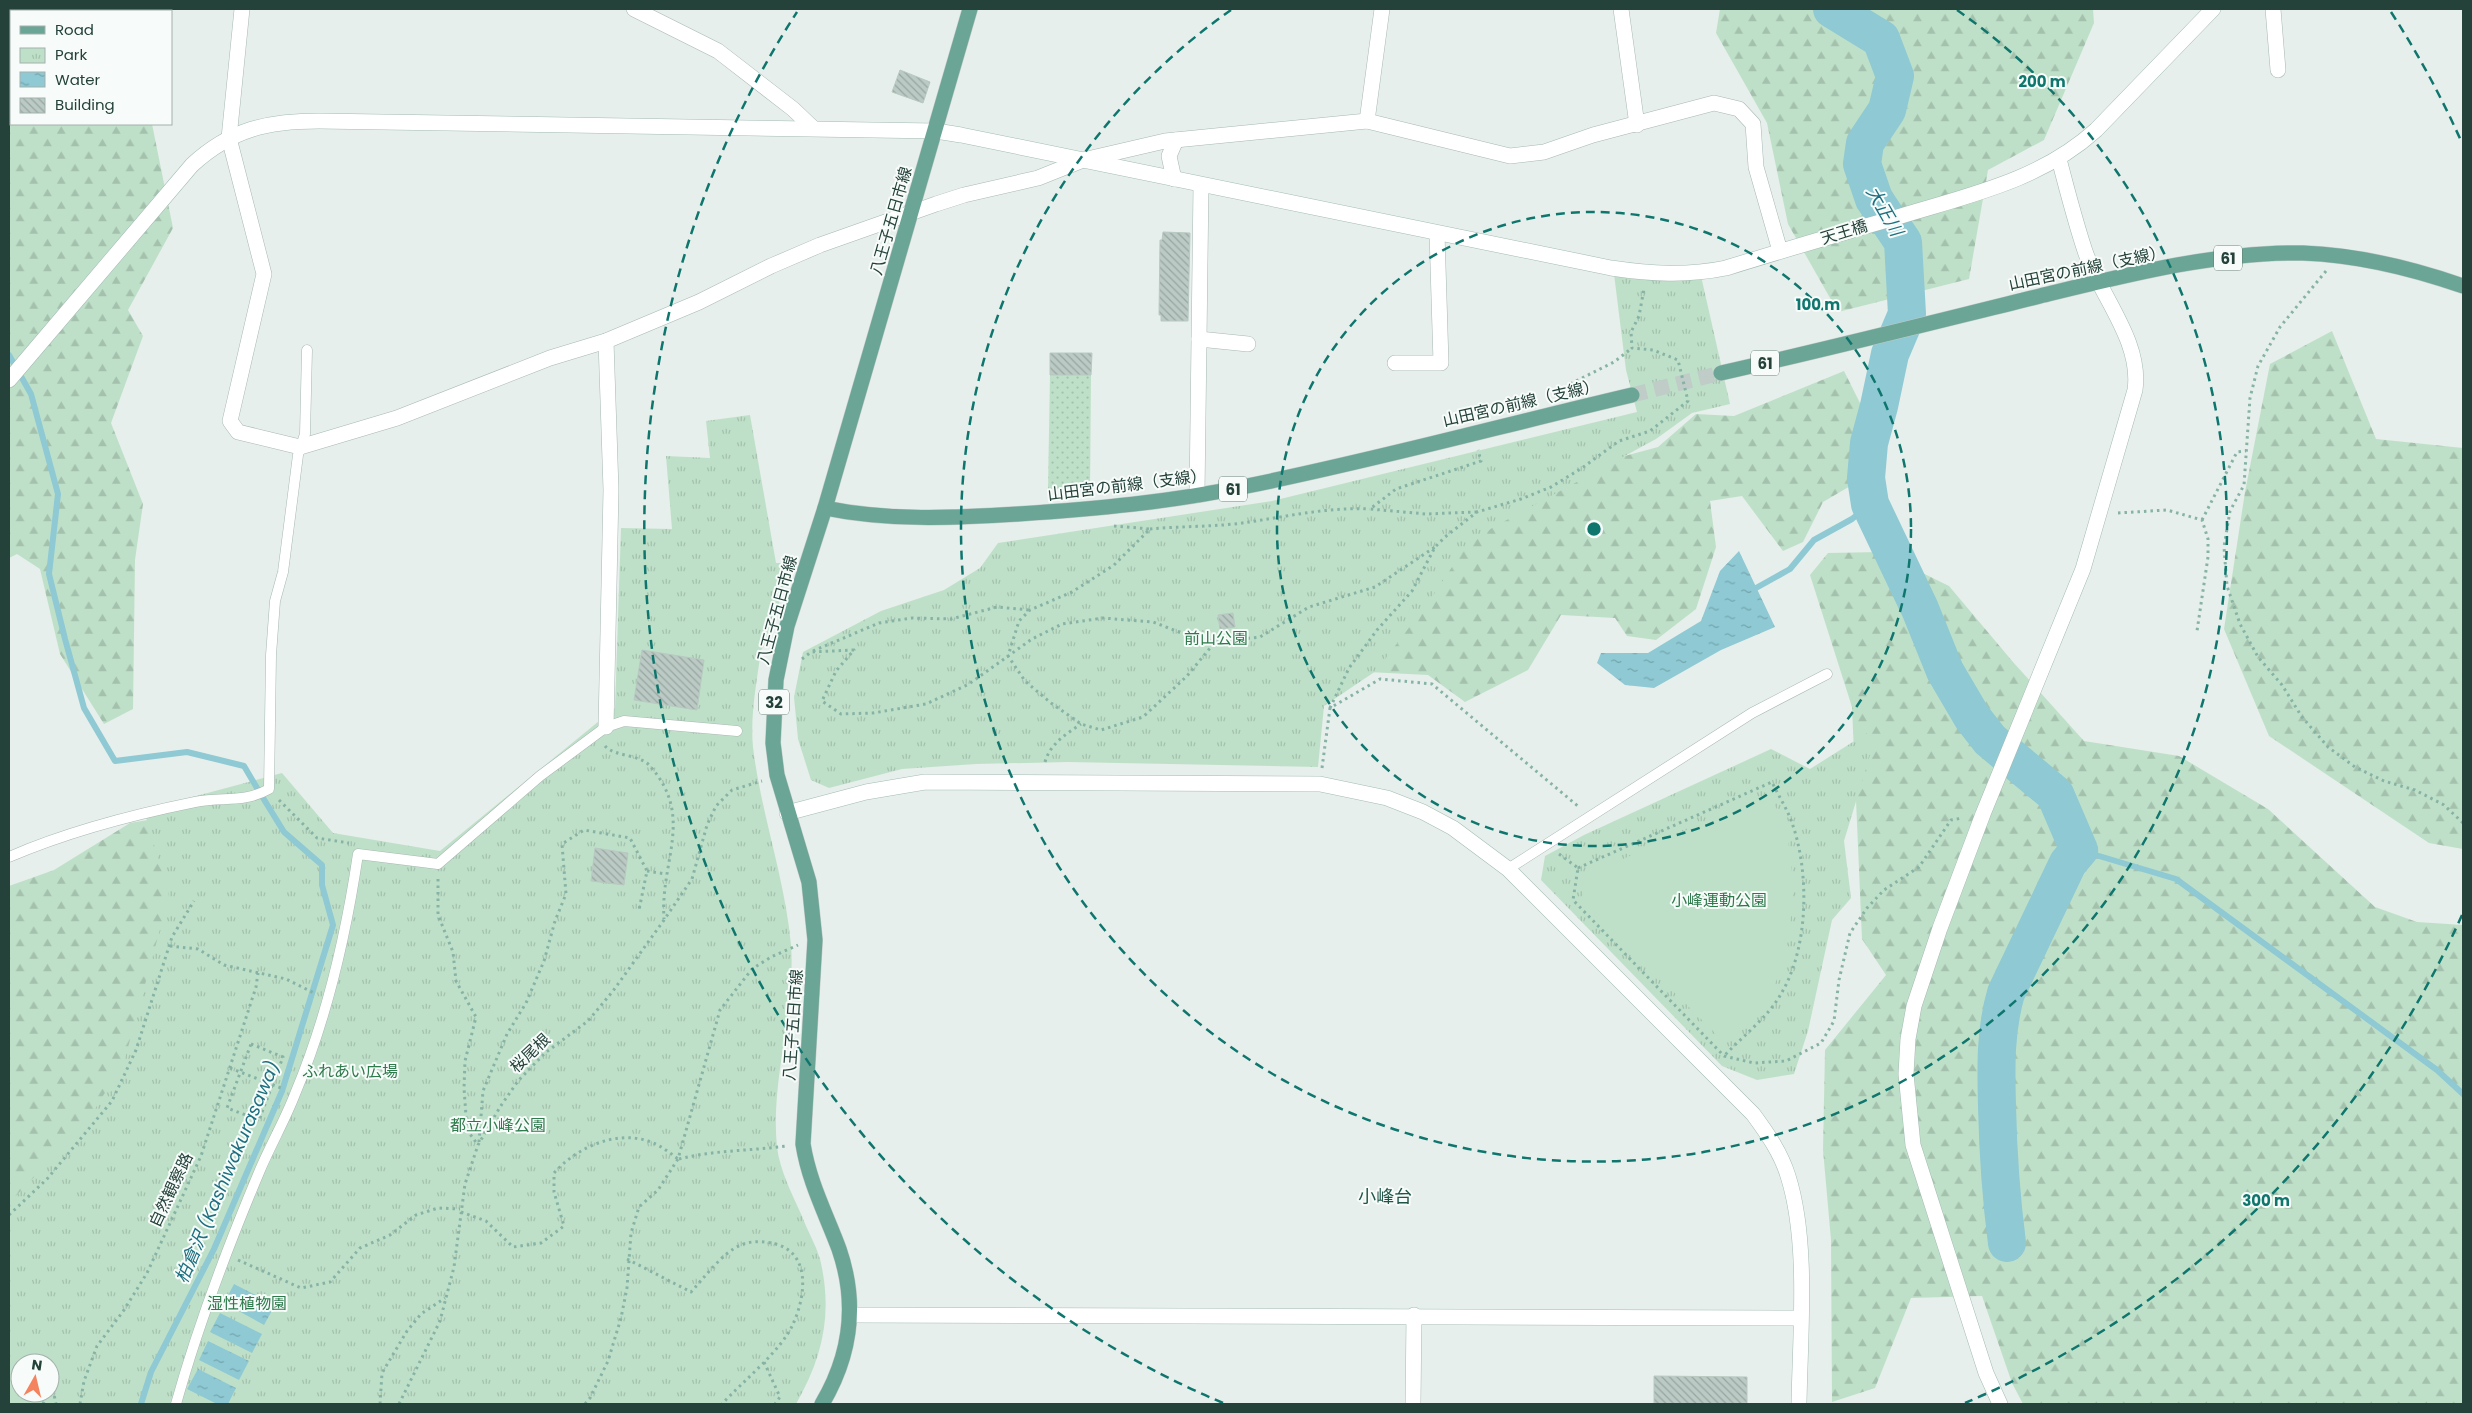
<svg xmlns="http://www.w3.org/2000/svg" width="2472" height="1413" viewBox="0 0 2472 1413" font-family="Poppins,'Noto Sans JP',sans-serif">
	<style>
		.grass { fill: url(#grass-dots) }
		.forest { fill: url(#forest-firs); fill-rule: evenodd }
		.park { fill: url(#park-tufts); fill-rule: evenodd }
		.pitch { fill: #bfe0c8 }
		.water { fill: url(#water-ripples) }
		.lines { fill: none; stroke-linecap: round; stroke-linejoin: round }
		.stream { stroke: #8ec9d4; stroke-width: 6 }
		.river { stroke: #8ec9d4; stroke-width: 38 }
		.building { fill: url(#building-back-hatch); stroke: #b8c9c2 }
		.primary-tunnel { stroke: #bfccc8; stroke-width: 15; stroke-dasharray: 15 8; stroke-linecap: butt }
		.lane-casing { stroke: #a8b8b2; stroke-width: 11 }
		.street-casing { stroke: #a8b8b2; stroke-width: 16 }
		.secondary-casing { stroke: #a4bbb3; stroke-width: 16 }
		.primary-casing { stroke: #c2cac8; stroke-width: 16 }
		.path { stroke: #86b3a5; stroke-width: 3; stroke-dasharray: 2.5 4; stroke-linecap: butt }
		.lane { stroke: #fff; stroke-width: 10 }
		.street { stroke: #fff; stroke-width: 15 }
		.secondary { stroke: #fff; stroke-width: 15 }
		.primary { stroke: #6aa596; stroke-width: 15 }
		.ring { fill: none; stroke: #0f766e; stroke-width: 2.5; stroke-dasharray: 9 6 }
		.labels { text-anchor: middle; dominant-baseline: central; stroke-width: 4; stroke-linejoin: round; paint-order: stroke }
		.shield { fill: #f7fbf9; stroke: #637a73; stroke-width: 1 }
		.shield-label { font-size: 15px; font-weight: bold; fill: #24423a }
		.street-label { font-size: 16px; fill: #24423a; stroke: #f7fbf9 }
		.park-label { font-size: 16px; fill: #2d7a4b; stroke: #f7fbf9 }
		.water-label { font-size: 18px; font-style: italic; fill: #1c6f80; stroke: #f7fbf9 }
		.neighbourhood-label { font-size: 18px; fill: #1f5548; stroke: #f7fbf9 }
		.centre { fill: #0f766e; stroke: #f7fbf9; stroke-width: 2.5 }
		.ring-label { font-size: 15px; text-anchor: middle; font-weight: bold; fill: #0f766e; stroke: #f7fbf9; stroke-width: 4; stroke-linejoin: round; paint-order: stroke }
	</style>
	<defs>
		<pattern id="grass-dots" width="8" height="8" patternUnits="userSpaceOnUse" patternTransform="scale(1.25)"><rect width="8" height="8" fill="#bfe0c8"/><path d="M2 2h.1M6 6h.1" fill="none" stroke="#a4c1ad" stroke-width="1.8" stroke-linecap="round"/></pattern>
		<pattern id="forest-firs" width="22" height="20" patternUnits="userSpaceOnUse" patternTransform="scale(1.25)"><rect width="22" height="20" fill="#bfe0c8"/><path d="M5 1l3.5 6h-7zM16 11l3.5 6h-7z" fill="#a4c1ad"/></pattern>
		<pattern id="park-tufts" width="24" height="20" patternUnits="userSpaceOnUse" patternTransform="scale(1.25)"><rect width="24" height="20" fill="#bfe0c8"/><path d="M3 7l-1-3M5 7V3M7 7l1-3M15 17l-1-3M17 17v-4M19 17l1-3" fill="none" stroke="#a4c1ad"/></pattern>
		<pattern id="water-ripples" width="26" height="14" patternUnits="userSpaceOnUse" patternTransform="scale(1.25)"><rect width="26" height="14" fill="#8ec9d4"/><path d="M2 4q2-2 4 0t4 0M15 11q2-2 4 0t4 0" fill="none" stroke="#74a5ad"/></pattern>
		<pattern id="building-back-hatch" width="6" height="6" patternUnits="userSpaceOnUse" patternTransform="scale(1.25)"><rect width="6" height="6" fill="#bbcac4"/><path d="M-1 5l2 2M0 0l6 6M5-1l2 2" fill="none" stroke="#98a6a0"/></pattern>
	</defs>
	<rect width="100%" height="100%" fill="#e6efeb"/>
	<polygon class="grass" points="1050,375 1091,375 1090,489 1048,489"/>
	<g class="forest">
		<polygon points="9,9 129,9 130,11 11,11 11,124 152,124 173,228 128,310 143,336 111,423 143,504 135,560 133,709 104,724 60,654 40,569 17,554 9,558"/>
		<polygon points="1720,9 2093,9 2094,23 2044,140 1988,170 1969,279 1838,312 1788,224 1767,123 1716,33"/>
		<polygon points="2332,331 2376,439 2463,448 2463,849 2429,843 2269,736 2224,629 2245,492 2270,364"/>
		<polygon points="1844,371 1864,411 1852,485 1823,502 1803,542 1783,551 1742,496 1710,501 1716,547 1696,609 1656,640 1627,636 1615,618 1561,615 1528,670 1465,702 1428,675 1368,672 826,672 1658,447 1696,414 1734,416"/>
		<polygon points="1880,552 1949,586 2013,662 2084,741 2179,756 2268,809 2375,907 2417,922 2463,925 2463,1404 2023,1404 2012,1383 1982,1296 1911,1298 1875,1388 1832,1402 1831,1240 1823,1150 1825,1050 1886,975 1862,939 1852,707 1810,575 1828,553"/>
		<path d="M242,804L170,1404H9V886L54,870L130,823ZM20,1363H50V1393H20Z"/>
	</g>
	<g class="park">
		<polygon points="1614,274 1701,276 1730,404 1692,413 1656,439 1492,528 1464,549 1430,600 1376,671 1324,706 1318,767 1068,762 976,764 902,769 829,788 811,780 798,739 794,697 803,652 881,611 944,590 980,568 998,543 1272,501 1637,412 1626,370"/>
		<path d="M750,415L776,563H790L769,640L761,650C757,681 750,715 753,747C761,814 785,878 791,945C796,1012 770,1080 777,1147C780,1171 792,1194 802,1216C807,1230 816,1245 820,1259C833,1313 823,1357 796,1404H9V1203L85,1125L124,1062L169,896L144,810L282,773L333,833L440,851L615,708L621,528L672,529L666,456L710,458L706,421ZM20,1363H50V1393H20Z"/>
		<polygon points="1867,733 1874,742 1844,841 1851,898 1832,920 1808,1031 1794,1074 1757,1080 1722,1066 1541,880 1545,856 1584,835 1771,749 1810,769"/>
	</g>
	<path class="pitch" d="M1768,793C1773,803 1780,813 1783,823C1799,868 1794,946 1773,988C1762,1009 1740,1026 1723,1041L1582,900L1588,875Z"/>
	<g class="water">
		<polygon points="1739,551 1775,627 1721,650 1654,688 1625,685 1597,663 1601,653 1648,653 1701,621 1720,571"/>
		<polygon points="234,1284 275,1305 264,1325 224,1303"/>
		<polygon points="220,1313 262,1334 252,1353 210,1332"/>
		<polygon points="208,1341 249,1361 239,1380 199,1360"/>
		<polygon points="198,1369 236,1388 228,1404 217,1404 187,1389"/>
	</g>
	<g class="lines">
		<g class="stream">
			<polyline points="9,76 11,87 9,100"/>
			<polyline points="9,355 31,394 58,494 49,574 65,639 84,708 115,761 187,752 244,766 257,788"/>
			<polyline points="1756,588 1790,569 1814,540 1852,519 1870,504"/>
			<polyline points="2079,850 2176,879 2437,1070 2463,1094"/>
			<polyline points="141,1404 151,1372 214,1249 282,1091 333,925 322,885 322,865 284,832 260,793"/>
		</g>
		<path class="river" d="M1832,9L1881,39L1895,76L1887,110L1865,143L1862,164L1874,199L1903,242L1907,314L1890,354L1879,406L1869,443L1866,478L1870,504L1920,609L1945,671L1972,717L1990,740L2055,794L2079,850L2068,863L2006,993C1995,1031 1996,1067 1997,1106C1998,1152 2001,1197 2007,1243"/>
	</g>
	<g class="building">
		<polygon points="900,70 930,82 923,103 892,92"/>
		<polygon points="1163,232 1190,233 1188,321 1161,321 1161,315 1159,315 1160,240 1162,240"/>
		<polygon points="1050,353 1092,353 1091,375 1050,375"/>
		<polygon points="1233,613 1235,627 1220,629 1218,615"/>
		<polygon points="642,650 704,660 697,710 634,700"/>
		<polygon points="595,848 628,853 624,885 591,881"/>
		<polygon points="1654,1376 1747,1377 1747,1404 1654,1404"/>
	</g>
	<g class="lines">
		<polyline class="primary-tunnel" points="1632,395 1721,373"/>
		<g class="lane-casing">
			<g id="lane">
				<path d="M9,857C69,831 131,815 195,802C223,796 242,804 269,789L271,655L275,601L283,572L298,455L305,434L307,350"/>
				<polyline points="1508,869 1752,713 1827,674"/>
				<path d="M176,1404C198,1325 228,1246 260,1170C271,1144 285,1120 295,1094C327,1018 346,935 358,854L438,864L540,776L606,727L624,721L737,731"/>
			</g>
		</g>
		<g class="street-casing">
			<g id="street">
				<polyline points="242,9 229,138 264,274 230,421 238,432 300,447 397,418 550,358 606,341 699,302 771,266 820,245 936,204 964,195 1038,178 1083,160 1165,141 1367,121 1510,156 1544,152 1593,135 1714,103 1739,109 1753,124 1756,167 1780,251"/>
				<polyline points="634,9 718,51 793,109 813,128"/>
				<polyline points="1621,9 1637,125"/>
				<polyline points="2273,9 2278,70"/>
				<polyline points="1367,121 1382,9"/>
				<polyline points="1174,179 1169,156 1176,140"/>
				<polyline points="1199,339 1248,344"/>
				<polyline points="1395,363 1441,363 1437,233"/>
				<polyline points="1197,495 1201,185"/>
				<polyline points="606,727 611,490 606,341"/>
			</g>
		</g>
		<g class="secondary-casing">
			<g id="secondary">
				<path d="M9,380L192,165C231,129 268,121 319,121L936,131L961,135L1611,268C1651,274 1687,276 1726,268C1784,250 1842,233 1901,216C1970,195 2041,180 2096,130L2213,9"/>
				<path d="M787,813L866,792L925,782L1320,784L1387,798L1423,812L1453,828L1508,869L1753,1114C1767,1133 1781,1153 1788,1176C1809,1242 1800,1335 1799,1404"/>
				<polyline points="850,1315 1800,1318"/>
				<polyline points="1413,1404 1414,1315"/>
				<path d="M2000,1404L1986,1373L1913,1145L1906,1074L1908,1039L1914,1006L1940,928L1983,814L2083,569L2135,390C2142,341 2100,296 2085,251C2075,221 2067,190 2059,159"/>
			</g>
		</g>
		<g class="primary-casing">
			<g id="primary">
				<path d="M1721,373C1828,349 1934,322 2040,296C2122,276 2219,251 2303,253C2359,255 2411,268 2463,286"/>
				<path d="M825,508C888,521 954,518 1018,514C1095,509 1172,502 1247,486C1376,460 1504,425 1632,395"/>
				<path d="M822,1404C851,1355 858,1304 839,1249C826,1214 809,1182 803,1144L815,940L809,882L777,775L773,743L776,680L787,626L825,508L970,9"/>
			</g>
		</g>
		<g class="path">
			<polyline points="2326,271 2280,327 2258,366 2250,398 2244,485 2230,511 2224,547 2227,586 2240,624 2258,657 2282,685 2302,717 2328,747 2355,767 2384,781 2415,790 2444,805 2463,823"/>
			<polyline points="1574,391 1572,383 1614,362 1632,348"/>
			<polyline points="1477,512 1426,514 1370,509 1396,489 1481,461 1478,450"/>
			<polyline points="2118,513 2167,510 2202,520 2208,539 2208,557 2197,631"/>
			<polyline points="2202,520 2237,452 2246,451"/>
			<polyline points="1114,526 1150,529 1114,565 1072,592 1030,610 1019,621 1008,656 1025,681 1051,703 1081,724 1101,730 1143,717 1187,676 1215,642"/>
			<path d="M1150,529C1181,526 1219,527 1249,522C1289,516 1329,507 1370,509"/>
			<polyline points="813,651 879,623 912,618 951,619 997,607 1030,610"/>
			<polyline points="802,659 811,652 854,650 836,671 822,701 841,714 873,713 926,704 969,684 1032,639 1062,624 1103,618 1153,622 1192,637 1215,642 1260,637 1309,607 1375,587 1435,547"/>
			<polyline points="1330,708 1349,668 1377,630 1412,591 1435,547 1445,537 1477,512 1521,499 1551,487 1582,468 1619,441 1650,431 1688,401 1678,360 1653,350 1632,348 1631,332 1639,316 1644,289"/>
			<path d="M605,746C615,757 640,754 650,766C695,817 660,860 664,919"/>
			<path d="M1045,762C1050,744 1066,734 1081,724"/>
			<polyline points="1322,768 1330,708 1380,679 1432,684 1579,807"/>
			<polyline points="279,800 317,838 349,843"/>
			<polyline points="1559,854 1578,868 1573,900 1724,1056 1754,1063 1786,1061 1821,1043 1834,1021 1839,980 1850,933 1867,908 1884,890 1919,867 1951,820 1963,818"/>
			<path d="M1578,868L1772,782C1778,795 1786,807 1791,820C1810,871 1809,947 1781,994C1768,1017 1743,1036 1724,1056"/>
			<polyline points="647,871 666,874"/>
			<polyline points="438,879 438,915 453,952 456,981 476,1017 465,1061 464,1088 467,1130 478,1145"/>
			<polyline points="170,946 198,949 224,965 286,979 314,993"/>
			<polygon points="251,1044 283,1057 259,1120 227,1108"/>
			<polyline points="230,1068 281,1088"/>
			<polyline points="479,1142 483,1091 507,1034 526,1003 544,961 555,921 566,894 562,844 584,830 630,838 647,871 639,910"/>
			<path d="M679,1159C714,1150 750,1151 786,1146"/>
			<path d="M461,1212L486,1221L513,1247L541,1243L564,1226L554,1192V1173C576,1148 615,1130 648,1141C660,1145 669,1152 678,1159"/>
			<polyline points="9,1215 47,1179 112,1101 136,1050 172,937 194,901"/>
			<path d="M627,1259L691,1292C703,1279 724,1251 741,1245C750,1241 761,1241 771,1243C812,1250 806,1296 793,1324C782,1350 742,1382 722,1404"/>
			<polyline points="238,1260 301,1288 330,1282 360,1248 390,1235 416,1215 438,1208 460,1209"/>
			<polyline points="764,1362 780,1397 775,1404"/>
			<polyline points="50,1383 51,1380 56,1404"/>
			<polyline points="43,1404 47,1393"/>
			<polyline points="80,1404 84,1381 97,1346 124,1310 147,1273 201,1156 256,987 258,973"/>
			<polyline points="380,1404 382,1373 407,1331 421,1314 445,1298"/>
			<polyline points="399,1404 440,1321 454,1267 465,1184 478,1145 500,1107 518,1081 545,1053 588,1021 613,991 664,920 692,879 707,825 716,806 732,790 762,781"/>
			<polyline points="585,1404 590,1398 608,1361 621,1318 627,1288 631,1233 639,1207 658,1190 678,1159 720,1010 752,969 771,957 798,945"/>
		</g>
		<use href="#lane" class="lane"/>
		<use href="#street" class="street"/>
		<use href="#secondary" class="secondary"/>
		<use href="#primary" class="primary"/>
	</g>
	<g class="ring">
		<circle cx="1594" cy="529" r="317"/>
		<path d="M1957 10A633 633 0 1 1 1231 10"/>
		<path d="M2462 915A950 950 0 0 1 1965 1403M1223 1403A950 950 0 0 1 797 12M2391 12A950 950 0 0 1 2462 143"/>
	</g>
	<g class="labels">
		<g class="shield">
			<rect x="2214" y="245.5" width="28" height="25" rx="4"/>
			<rect x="1751" y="350.5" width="28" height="25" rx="4"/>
			<rect x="1219" y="476.5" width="28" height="25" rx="4"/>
			<rect x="759" y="689.5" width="30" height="25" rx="4"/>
		</g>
		<g class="shield-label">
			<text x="2228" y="258">61</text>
			<text x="1765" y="363">61</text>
			<text x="1233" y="489">61</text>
			<text x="774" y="702">32</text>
		</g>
		<g class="street-label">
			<text transform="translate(891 221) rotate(-74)">八王子五日市線</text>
			<text transform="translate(1844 232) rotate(-17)">天王橋</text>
			<text transform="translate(2087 268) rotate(-12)">山田宮の前線（支線）</text>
			<text transform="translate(1521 403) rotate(-13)">山田宮の前線（支線）</text>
			<text transform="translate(1127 485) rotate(-7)">山田宮の前線（支線）</text>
			<text transform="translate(777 610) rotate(-75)">八王子五日市線</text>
			<text transform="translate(793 1025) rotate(-86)">八王子五日市線</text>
			<text transform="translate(530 1053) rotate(-43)">桜尾根</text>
			<text transform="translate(171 1190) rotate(-65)">自然観察路</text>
		</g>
		<g class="park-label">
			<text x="1216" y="638">前山公園</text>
			<text x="1719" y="900">小峰運動公園</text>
			<text x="350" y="1071">ふれあい広場</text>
			<text x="498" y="1125">都立小峰公園</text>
			<text x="247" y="1303">湿性植物園</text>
		</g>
		<g class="water-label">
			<text transform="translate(1885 211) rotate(60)">大正川</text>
			<text transform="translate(227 1172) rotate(-67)">柏倉沢 (Kashiwakurasawa)</text>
		</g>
		<g class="neighbourhood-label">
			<text x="1385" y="1196">小峰台</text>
		</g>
	</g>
	<circle cx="1594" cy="529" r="8" class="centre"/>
	<g class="ring-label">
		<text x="2042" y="87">200 m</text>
		<text x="1818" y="310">100 m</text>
		<text x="2266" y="1206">300 m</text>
	</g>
	<rect width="2472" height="1413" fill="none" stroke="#24423a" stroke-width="20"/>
	<rect x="10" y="10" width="162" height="115" fill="#f7fbf9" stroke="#a3b1ad"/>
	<rect x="20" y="26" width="25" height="8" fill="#6aa596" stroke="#a3b1ad"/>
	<text x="55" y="35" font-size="15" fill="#24423a">Road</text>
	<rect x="20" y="48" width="25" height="15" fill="url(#park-tufts)" stroke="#a3b1ad"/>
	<text x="55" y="60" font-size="15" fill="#24423a">Park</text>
	<rect x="20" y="72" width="25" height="15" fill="url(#water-ripples)" stroke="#a3b1ad"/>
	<text x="55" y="85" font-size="15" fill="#24423a">Water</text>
	<rect x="20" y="98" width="25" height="15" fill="url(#building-back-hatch)" stroke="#a3b1ad"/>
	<text x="55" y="110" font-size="15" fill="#24423a">Building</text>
	<g transform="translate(35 1378) rotate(8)"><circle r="24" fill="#f7fbf9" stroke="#a3b1ad"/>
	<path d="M0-4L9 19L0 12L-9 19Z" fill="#f4845f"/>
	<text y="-8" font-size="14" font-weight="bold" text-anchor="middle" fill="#24423a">N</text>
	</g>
</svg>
